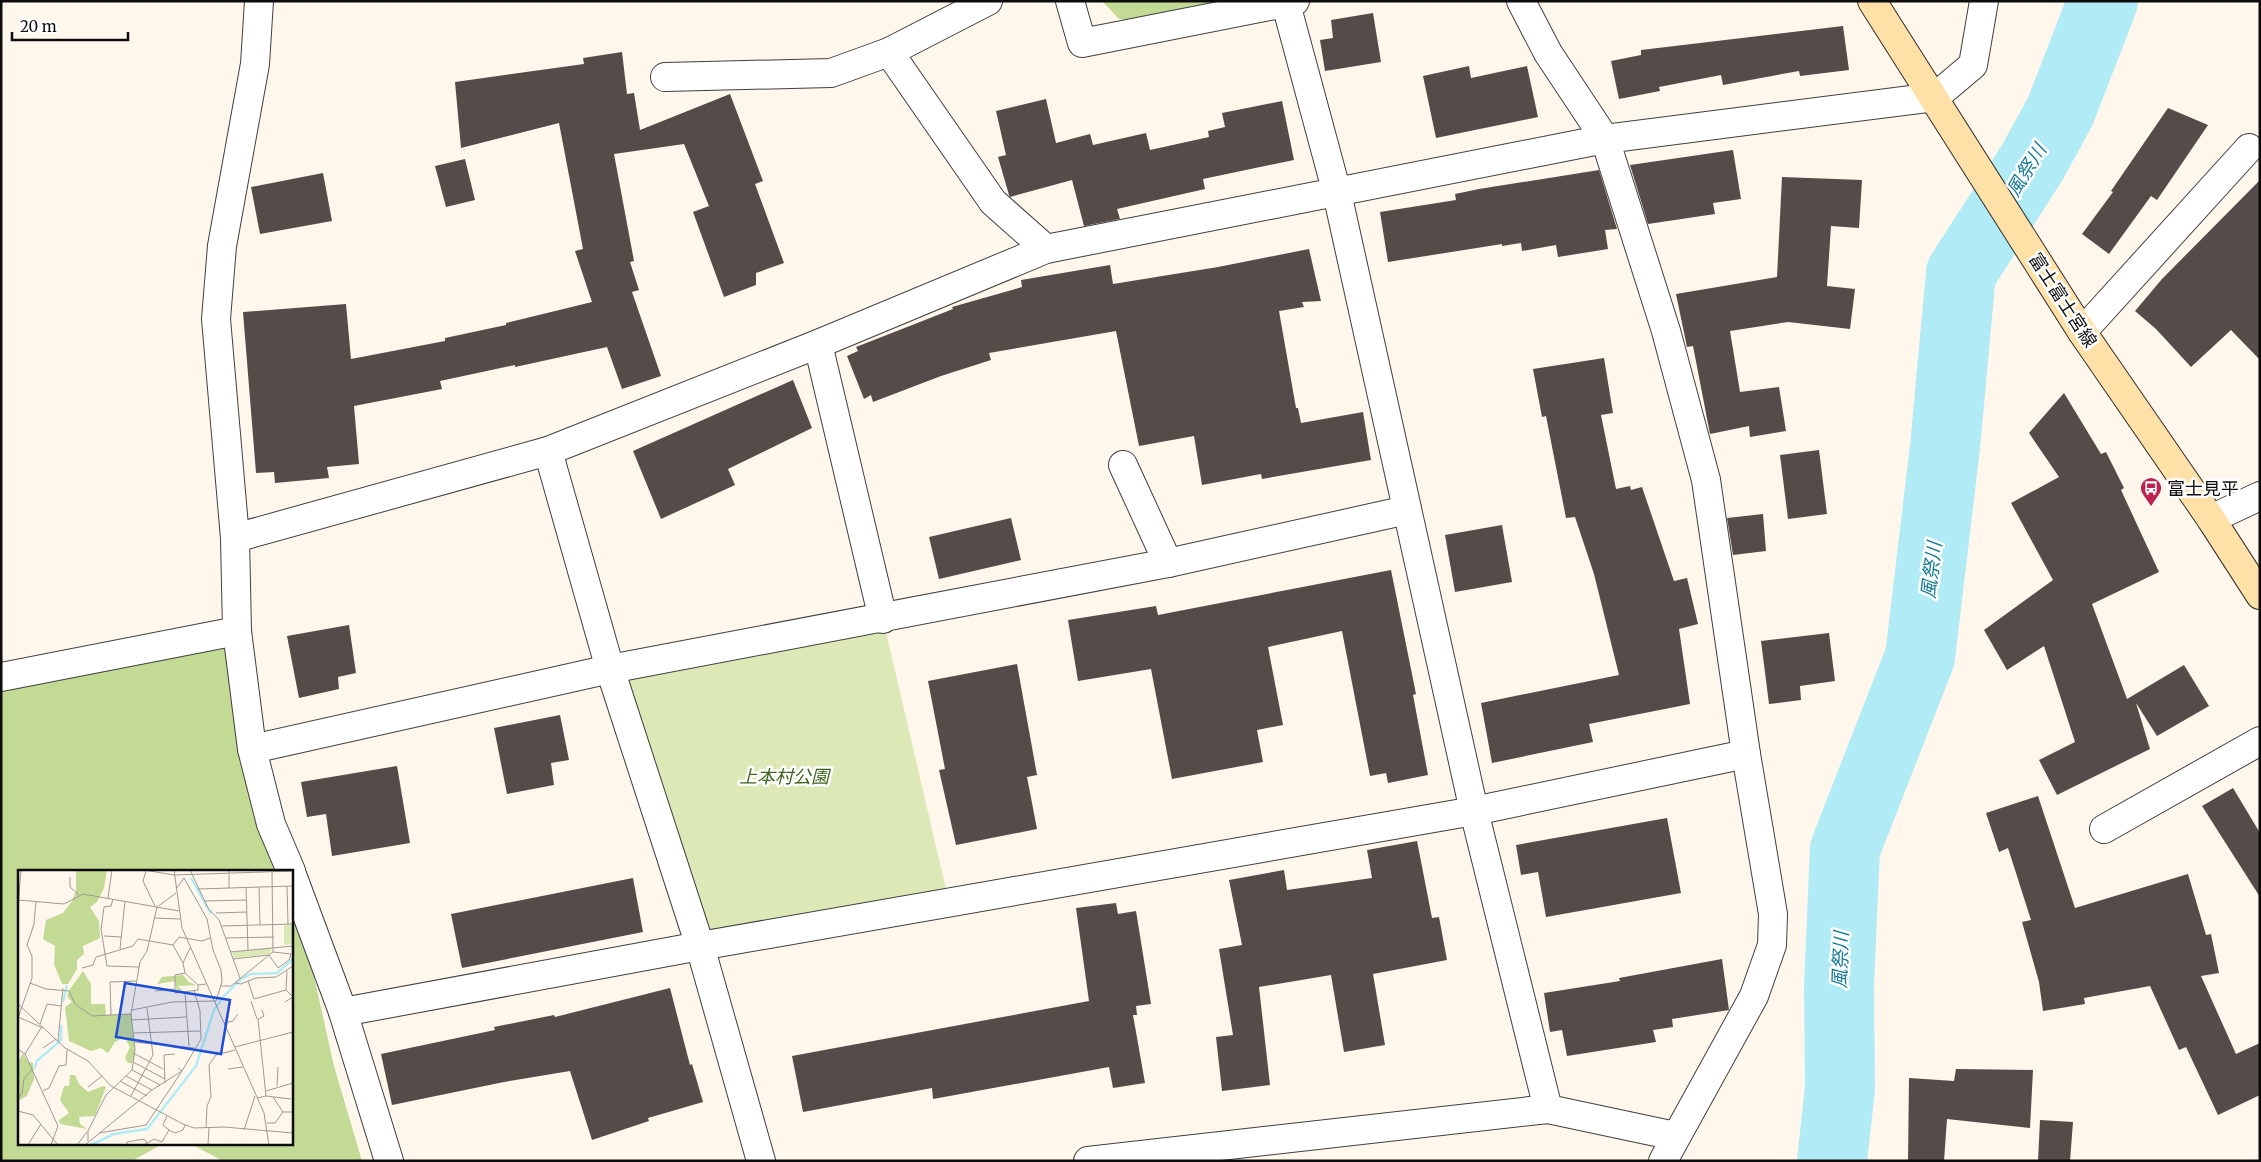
<svg xmlns="http://www.w3.org/2000/svg" width="2261" height="1162" viewBox="0 0 2261 1162" font-family="Merriweather,'Noto Sans JP',serif">
	<style>
		.green { fill: #dce9b6 }
		.forest { fill: #c3da95 }
		.lines { fill: none; stroke-linecap: round; stroke-linejoin: round }
		.river { stroke: #b1ecf6; stroke-width: 70 }
		.building { fill: #554b49 }
		.minor-casing { stroke: #3f3f3f; stroke-width: 30 }
		.tertiary-casing { stroke: #3f3f3f; stroke-width: 30 }
		.secondary-casing { stroke: #2e2e2e; stroke-width: 30 }
		.minor { stroke: #fff; stroke-width: 28 }
		.tertiary { stroke: #fff; stroke-width: 28 }
		.secondary { stroke: #ffe1a7; stroke-width: 28 }
		.labels { text-anchor: middle; dominant-baseline: central; stroke-width: 5; stroke-linejoin: round; paint-order: stroke }
		.street-label { font-size: 18px; fill: #0c0c0c; stroke: #fff }
		.poi-label { font-size: 18px; fill: #0c0c0c; stroke: #fff; text-anchor: start }
		.park-label { font-size: 18px; font-style: italic; fill: #3c641d; stroke: #fff }
		.water-label { font-size: 19px; font-style: italic; fill: #167b97; stroke: #fff }
		.inset-river { fill: none; stroke: #b1ecf6; stroke-width: 2.5 }
		.inset-road { fill: none; stroke: #9e9992; stroke-width: 1 }
		.view { fill: #1d4ed8; fill-opacity: 0.15; stroke: #1d4ed8; stroke-width: 2.5 }
		.inset-edge { fill: none; stroke: #0c0c0c; stroke-width: 2.5 }
	</style>
	<rect width="100%" height="100%" fill="#fff7ec"/>
	<polygon class="green" points="883,619 949,902 700,946 610,669"/>
	<g class="forest">
		<polygon points="1102,1 1258,1 1190,25 1119,19"/>
		<polygon points="237,631 291,871 19,871 19,1143 164,1143 132,1161 1,1161 1,684"/>
		<polygon points="291,874 334,1066 362,1161 223,1161 189,1143 291,1143"/>
	</g>
	<g class="lines">
		<polyline class="river" points="1832,1161 1840,1088 1839,985 1845,849 1920,657 1945,447 1961,273 2032,163 2060,112 2103,1"/>
	</g>
	<g class="building">
		<polygon points="1373,13 1381,62 1325,71 1320,40 1333,38 1331,20"/>
		<polygon points="1843,26 1849,70 1800,76 1799,71 1723,85 1721,75 1659,87 1660,91 1619,99 1611,61 1641,55 1641,50"/>
		<polygon points="622,52 627,94 634,93 640,130 730,94 763,181 755,184 784,263 756,273 756,285 724,297 693,212 709,206 684,144 614,154 634,261 630,262 639,290 632,292 661,376 622,389 607,347 515,367 515,365 440,381 442,389 354,406 359,464 327,467 329,478 275,483 274,472 256,473 243,312 346,304 351,359 445,341 445,338 506,325 506,323 592,302 575,251 583,249 559,123 461,148 455,82 584,64 583,58"/>
		<polygon points="1469,66 1471,78 1527,66 1538,117 1436,138 1423,76"/>
		<polygon points="1046,99 1056,143 1090,134 1093,145 1146,133 1150,150 1209,137 1208,131 1225,127 1222,113 1282,101 1294,160 1203,179 1205,189 1117,209 1120,219 1084,226 1072,180 1010,197 1009,195 998,157 1006,155 996,111"/>
		<polygon points="2168,108 2208,125 2157,200 2151,196 2109,254 2082,234 2113,192 2111,191"/>
		<polygon points="1733,150 1741,199 1713,203 1715,214 1648,224 1630,165"/>
		<polygon points="465,159 475,200 446,207 435,166"/>
		<polygon points="1599,170 1617,229 1605,230 1608,249 1558,257 1556,245 1522,251 1521,243 1502,246 1502,244 1388,262 1380,212 1456,200 1455,194 1479,189"/>
		<polygon points="323,173 332,221 260,234 251,187"/>
		<polygon points="1782,177 1862,180 1859,228 1831,226 1827,286 1855,289 1850,329 1788,322 1730,331 1740,392 1779,387 1786,431 1750,437 1749,426 1710,434 1693,346 1687,347 1676,294 1777,277"/>
		<polygon points="2260,180 2260,360 2231,330 2191,367 2156,329 2135,311 2162,279"/>
		<polygon points="1309,249 1321,301 1302,302 1304,307 1279,311 1296,408 1298,408 1301,423 1363,412 1371,460 1262,479 1261,474 1202,485 1194,436 1139,446 1116,331 989,353 991,360 941,376 873,402 871,395 864,399 847,356 858,351 856,347 953,309 952,307 1022,287 1021,280 1110,265 1113,284 1218,267"/>
		<polygon points="1604,358 1613,413 1601,415 1616,489 1630,486 1631,490 1642,487 1674,581 1687,578 1698,624 1679,629 1690,704 1589,724 1593,742 1492,763 1481,703 1619,675 1594,574 1575,517 1566,518 1546,416 1542,417 1533,369"/>
		<polygon points="793,380 812,428 728,469 735,485 661,519 633,451"/>
		<polygon points="2064,393 2101,454 2106,452 2124,488 2121,490 2159,572 2092,604 2127,699 2184,665 2209,706 2157,736 2136,703 2150,749 2057,795 2039,760 2075,742 2044,646 2007,670 1984,630 2053,580 2011,503 2059,477 2029,433"/>
		<polygon points="1819,450 1827,514 1788,519 1780,455"/>
		<polygon points="1763,514 1766,551 1733,555 1727,518"/>
		<polygon points="1011,518 1021,560 939,579 929,537"/>
		<polygon points="1502,525 1512,582 1455,592 1445,535"/>
		<polygon points="1391,570 1416,694 1413,695 1428,775 1388,783 1386,773 1370,776 1342,631 1268,647 1283,725 1257,730 1263,762 1172,779 1151,669 1078,681 1068,620 1156,606 1158,615"/>
		<polygon points="349,625 356,673 338,677 339,689 299,698 287,636"/>
		<polygon points="1829,633 1835,681 1800,686 1801,700 1769,704 1761,641"/>
		<polygon points="1017,664 1037,775 1027,777 1037,829 956,845 939,770 945,769 928,681"/>
		<polygon points="560,715 569,760 551,763 554,785 507,794 494,728"/>
		<polygon points="397,766 410,843 332,856 326,814 307,817 301,782"/>
		<polygon points="2233,788 2260,833 2260,897 2202,806"/>
		<polygon points="2038,796 2075,908 2188,874 2206,935 2211,934 2219,973 2201,976 2236,1054 2260,1043 2260,1095 2218,1115 2186,1047 2179,1050 2150,986 2084,998 2085,1004 2043,1011 2039,982 2022,922 2031,920 2008,848 1999,852 1986,813"/>
		<polygon points="1667,818 1681,893 1546,917 1538,872 1521,875 1516,845"/>
		<polygon points="1417,841 1432,918 1439,917 1447,960 1373,974 1385,1045 1344,1052 1331,975 1259,987 1270,1085 1222,1091 1216,1037 1233,1035 1219,949 1242,945 1229,880 1284,870 1287,890 1372,878 1367,850"/>
		<polygon points="633,878 643,932 462,968 451,914"/>
		<polygon points="1116,903 1118,914 1136,911 1151,1004 1136,1006 1137,1015 1133,1015 1145,1083 1113,1088 1109,1067 933,1099 932,1088 803,1112 792,1056 1089,1001 1076,908"/>
		<polygon points="1722,959 1729,1010 1672,1019 1673,1027 1653,1030 1656,1042 1567,1056 1562,1030 1550,1032 1544,993 1620,981 1619,978"/>
		<polygon points="670,988 690,1065 692,1064 703,1102 648,1118 649,1121 592,1140 570,1071 504,1082 392,1105 381,1054 495,1030 494,1027 554,1015 555,1017"/>
		<polygon points="1956,1069 2033,1070 2030,1128 1947,1119 1944,1161 1908,1161 1909,1078 1954,1081"/>
		<polygon points="2040,1120 2073,1122 2070,1161 2038,1161"/>
	</g>
	<g class="lines">
		<g class="minor-casing">
			<g id="minor">
				<polyline points="259,1 255,64 222,246 216,319 235,538 237,631 252,749 271,824 291,871"/>
				<polyline points="1070,1 1082,43 1295,1"/>
				<polyline points="1521,1 1548,53 1605,139 1666,331 1706,480 1746,754 1773,914 1772,945 1754,996 1663,1161"/>
				<polyline points="1286,4 1337,193 1474,811 1548,1109"/>
				<polyline points="889,52 993,202 1046,249"/>
				<polyline points="665,77 831,73 889,52 988,1"/>
				<polyline points="2082,332 2249,148"/>
				<polyline points="818,344 883,619"/>
				<polyline points="1123,465 1168,563"/>
				<polyline points="2211,519 2260,496"/>
				<polyline points="235,538 548,451 818,344 1046,249 1605,139 1935,97 1973,65 1984,1"/>
				<polyline points="1,677 237,631"/>
				<polyline points="252,749 610,669 1168,563 1407,510"/>
				<polyline points="2104,829 2260,741"/>
				<polyline points="291,872 343,1012 389,1161"/>
				<polyline points="343,1012 700,946 1474,811 1746,754"/>
				<polyline points="1088,1161 1548,1109 1675,1136"/>
			</g>
		</g>
		<g class="tertiary-casing">
			<polyline id="tertiary" points="548,451 610,669 700,946 761,1161"/>
		</g>
		<g class="secondary-casing">
			<polyline id="secondary" points="1872,1 2082,332 2211,519 2260,595"/>
		</g>
		<use href="#minor" class="minor"/>
		<use href="#tertiary" class="tertiary"/>
		<use href="#secondary" class="secondary"/>
	</g>
	<defs>
		<g id="bus-pin" transform="scale(1.125)"><path d="M0 17L-7.5 6A9.5 9.5 0 1 1 7.5 6Z" fill="#bc244e" stroke="#fff"/><path d="M-5-6H5V4H4V6H2V4H-2V6H-4V4H-5ZM-3.5-4V0h7V-4ZM-3.5 1.2v1.5H-2V1.2ZM2 1.2v1.5H3.5V1.2Z" fill="#fff"/></g>
	</defs>
	<g fill-rule="evenodd">
		<use href="#bus-pin" x="2151" y="488"/>
	</g>
	<g class="labels">
		<g class="street-label">
			<text transform="translate(2063 300) rotate(57)">富士富士宮線</text>
		</g>
		<g class="poi-label">
			<text x="2167" y="488">富士見平</text>
		</g>
		<g class="park-label">
			<text x="784" y="776">上本村公園</text>
		</g>
		<g class="water-label">
			<text transform="translate(2026 170) rotate(-59)">風祭川</text>
			<text transform="translate(1931 570) rotate(-83)">風祭川</text>
			<text transform="translate(1840 960) rotate(-88)">風祭川</text>
		</g>
	</g>
	<g transform="translate(18 870)">
		<rect width="275" height="275" fill="#fff7ec"/>
		<path d="M266,55H275L274,74L266,75ZM254,78L252,84L216,88L214,82Z" fill="#dce9b6"/>
		<path d="M58,0H89L86,18L79,32L72,37L81,51L82,68L65,76L66,84L59,90V99L50,114H44L36,94L37,76L25,69L28,50L45,43L54,31L58,21ZM65,101L73,114V134H87L88,145L113,144L117,184L114,193H110L107,188L112,177L106,167L97,172L90,183L83,178L73,181L51,171L47,137L54,132L49,126L52,119ZM165,105L171,112L178,115L160,116L165,121L159,122L157,111L139,114L144,107ZM5,183L10,192L15,193L16,209L9,226L0,231L1,190ZM52,205H57L61,214L70,222L85,216L88,217L77,246L61,247L62,254L69,259L42,254L41,250L51,243L42,230L46,216H51Z" fill="#c3da95"/>
		<path class="inset-river" d="M173,8L193,44M45,132L49,115M16,199L19,191L43,170V155M73,275L96,264L129,259L178,196L196,140L206,126L223,109L233,104L259,103L275,89"/>
		<path class="inset-road" d="M126,0L156,5L275,1M156,0L164,58L246,243L251,275M172,0L190,38L201,50L222,108M211,0V18M128,1L125,11L137,36M52,7V17L61,25M269,16L270,54M228,17L230,80M241,17L242,55M180,19L275,16M90,28L94,0M95,29L93,36L86,37L83,59L89,96L121,97M0,30L46,34L65,24L161,41M186,31L229,30M0,37L3,0M198,43L229,42M137,48L162,49M203,56L275,54M86,66L103,67M208,68L256,67M155,75L165,93L172,78M102,79L107,31M212,82L275,76M215,89L251,85L260,98L271,90L273,84L255,82M165,93L167,103L180,115L188,114M64,98L75,95L78,87L115,76L120,69L155,75L161,67L184,71L192,68M167,103L157,105V123L180,120V115M230,111L236,129L268,120M12,113L28,119L51,121L57,134L74,146L113,144M217,113L223,114L238,108L258,107L275,96M203,116H213L255,82L254,2M137,121L156,119M167,123L171,176M233,131L239,149M267,132L275,127L268,120L269,101M0,134L47,178L70,191L93,216L165,254L176,258L206,257L275,263M114,140L154,132L198,131L204,112L203,100L195,80L189,49L166,8L158,19M244,140L246,146L240,149L248,226M93,145L92,112L119,111M0,147L25,158M0,148L14,108V86L9,75L16,54L18,31M113,150L168,147M206,153L215,151L220,144M22,154L29,134L43,136M115,163L182,161M40,171L45,118M116,172L176,178M217,177L275,162M25,178L38,169M0,179L7,184L23,158M7,184L40,256L33,275M117,184L145,199M115,192L147,209M210,199L225,197M114,200L142,215M108,206L134,220M102,211L129,226M147,213L146,185L157,184M259,216L260,197M70,217L84,206M25,221L31,218L41,196L48,195L49,180M248,221L275,213M113,226L135,185L129,138M0,227L4,224L6,209L14,199M255,227L265,242M239,228L248,226L273,229M0,241L15,245L40,275M249,253H257L265,242H275M188,258L189,236L193,227L191,195L198,185L217,180M151,260L157,263L165,260L167,255M226,260L237,226M81,263L128,255L164,201L160,198M70,271V261L88,225L114,200L117,179L113,144L122,92L129,81L139,37L158,23M10,275L23,254M59,275L69,262M67,275L134,220L164,201L183,169L182,141L176,120M109,275V272L126,269L129,273M126,275L136,269L144,272L151,260L145,255L149,246M190,275L191,258"/>
		<path class="view" d="M107,113L212,130L203,184L98,167Z"/>
		<rect width="275" height="275" class="inset-edge"/>
	</g>
	<rect width="2261" height="1162" fill="none" stroke="#0c0c0c" stroke-width="5"/>
	<path d="M12 32v8h116v-8" fill="none" stroke="#0c0c0c" stroke-width="2.5"/>
	<text x="20" y="32" font-size="15" fill="#0c0c0c" stroke="#ffffff" stroke-width="4" paint-order="stroke">20 m</text>
</svg>
